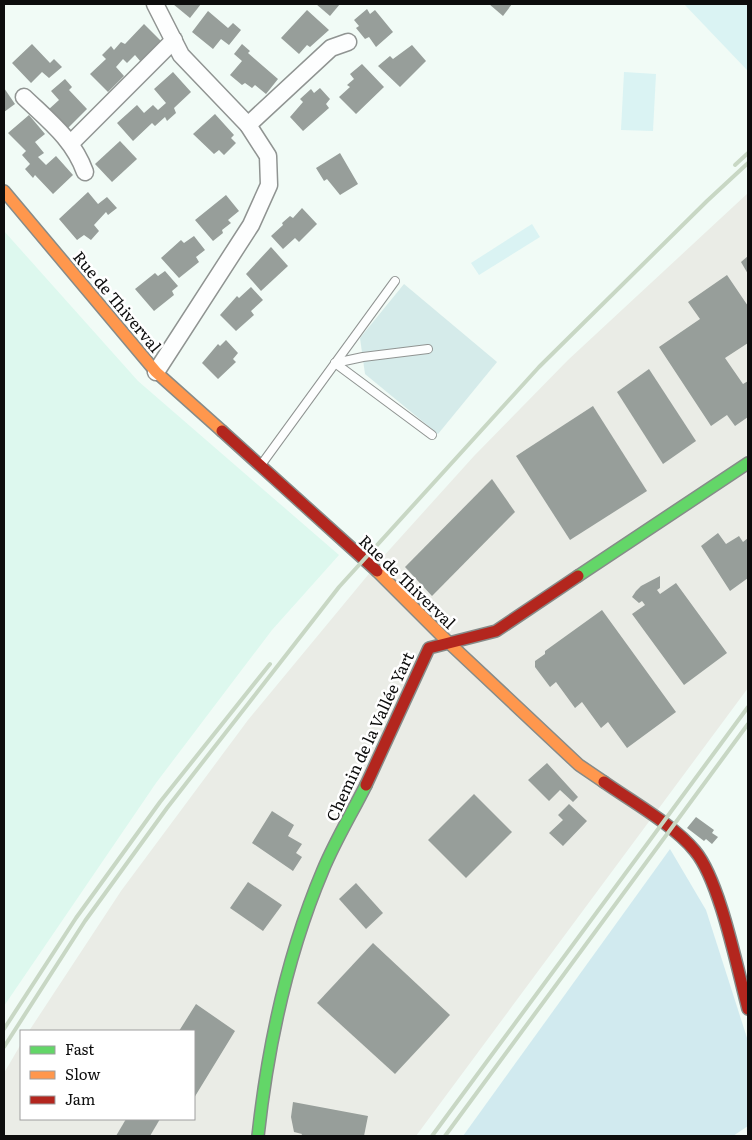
<svg xmlns="http://www.w3.org/2000/svg" width="752" height="1140" viewBox="0 0 752 1140" font-family="Literata,serif">
	<style>
		.industrial { fill: #eaece6 }
		.farmland { fill: #ddf8ee }
		.green { fill: #d1eaef }
		.cemetery { fill: #d5ebea }
		.pitch { fill: #daf3f3 }
		.building { fill: #979e9a }
		.lines { fill: none; stroke-linecap: round; stroke-linejoin: round }
		.lane-casing { stroke: #909492; stroke-width: 10 }
		.street-casing { stroke: #909492; stroke-width: 19 }
		.fast-casing { stroke: #868b89; stroke-width: 14 }
		.slow-casing { stroke: #868b89; stroke-width: 14 }
		.jam-casing { stroke: #868b89; stroke-width: 14 }
		.lane { stroke: #fdfefe; stroke-width: 8 }
		.street { stroke: #fdfefe; stroke-width: 16 }
		.fast { stroke: #63d668; stroke-width: 11 }
		.slow { stroke: #ff974d; stroke-width: 11 }
		.jam { stroke: #b3261e; stroke-width: 11 }
		.rail { stroke: #c8d7c4; stroke-width: 4 }
		.labels { text-anchor: middle; dominant-baseline: central; stroke-width: 5; stroke-linejoin: round; paint-order: stroke }
		.street-label { font-size: 16px; fill: #0d0d0d; stroke: #fff }
	</style>
	<rect width="100%" height="100%" fill="#f1fbf6"/>
	<polygon class="industrial" points="748,193 748,688 416,1136 4,1136 4,1073 21,1044 21,1119 194,1119 194,1031 29,1031 121,891 248,720 382,558 474,456 568,360"/>
	<polygon class="farmland" points="4,231 138,381 339,555 272,630 156,783 4,1006"/>
	<polygon class="green" points="670,849 706,910 748,1041 748,1126 733,1136 463,1136"/>
	<polygon class="cemetery" points="404,284 497,362 438,434 365,374 360,338"/>
	<g class="pitch">
		<polygon points="684,4 748,4 748,71"/>
		<polygon points="624,72 656,74 653,131 621,130"/>
		<polygon points="532,224 540,237 479,275 471,263"/>
	</g>
	<g class="building">
		<polygon points="173,4 201,4 190,18"/>
		<polygon points="316,4 340,4 330,16"/>
		<polygon points="489,4 512,4 503,16"/>
		<polygon points="367,9 370,14 375,10 393,32 376,47 369,37 365,39 356,28 359,26 354,20"/>
		<polygon points="307,10 329,30 310,47 307,45 299,54 281,38"/>
		<polygon points="208,11 228,28 233,23 241,30 229,45 221,39 213,49 192,32"/>
		<polygon points="144,24 162,42 141,62 135,55 127,63 123,59 116,67 124,76 108,92 90,74 106,59 102,55 111,46 114,50 121,42 125,44"/>
		<polygon points="32,44 50,63 54,59 62,67 49,78 42,72 31,83 12,63"/>
		<polygon points="242,44 250,51 248,53 278,79 266,94 255,85 252,88 245,83 242,85 230,75 242,61 234,54"/>
		<polygon points="412,45 426,61 400,87 378,66 390,56 393,59"/>
		<polygon points="362,64 384,87 356,114 339,97 350,87 347,85 354,79 350,74"/>
		<polygon points="173,72 191,92 174,108 176,113 167,121 165,117 155,126 152,123 133,141 117,123 137,105 144,113 153,105 158,110 166,103 154,89"/>
		<polygon points="65,79 72,87 69,90 87,109 67,129 48,110 59,100 51,91"/>
		<polygon points="4,88 15,104 4,112"/>
		<polygon points="320,88 330,99 326,104 329,108 303,131 290,117 303,102 300,99 311,89 314,93"/>
		<polygon points="215,114 234,135 231,138 236,143 224,155 219,150 214,154 193,134"/>
		<polygon points="29,115 45,134 35,142 44,153 38,157 46,165 56,156 73,175 53,194 35,175 33,178 25,169 30,164 22,155 26,151 8,133"/>
		<polygon points="120,141 137,159 112,182 95,164"/>
		<polygon points="340,153 358,184 340,195 327,179 324,181 316,168"/>
		<polygon points="88,192 98,204 107,197 117,208 108,215 106,212 94,225 99,231 91,240 84,235 77,240 59,219"/>
		<polygon points="226,195 239,211 228,220 231,223 222,230 223,233 213,241 195,220"/>
		<polygon points="302,208 317,224 299,242 295,238 283,249 271,236 283,225 282,223 290,216 293,218"/>
		<polygon points="194,236 205,250 196,257 199,262 179,278 161,258 181,240 184,243"/>
		<polygon points="271,247 288,266 261,291 246,274"/>
		<polygon points="748,256 748,274 741,262"/>
		<polygon points="165,271 178,286 172,291 174,295 154,311 135,289 155,273 158,276"/>
		<polygon points="727,275 748,306 748,343 725,358 743,384 748,381 748,417 735,426 727,415 711,426 659,347 700,319 688,302"/>
		<polygon points="251,287 263,300 251,311 254,315 236,331 220,315 237,296 239,298"/>
		<polygon points="226,340 238,353 233,359 236,362 218,379 202,363 218,344 220,346"/>
		<polygon points="649,369 696,441 663,464 617,392"/>
		<polygon points="593,406 647,491 570,540 516,456"/>
		<polygon points="492,479 515,512 432,596 405,567"/>
		<polygon points="718,533 726,544 739,536 743,542 748,538 748,578 730,591 701,546"/>
		<polygon points="660,576 660,588 657,590 660,594 676,583 727,653 684,685 632,614 645,605 642,601 639,603 632,597 636,591 641,586"/>
		<polygon points="602,610 676,712 627,748 608,722 601,728 582,702 575,708 556,682 550,687 535,667 535,661 545,654 545,651"/>
		<polygon points="547,763 578,797 573,802 560,790 549,801 528,780"/>
		<polygon points="474,794 512,832 466,878 428,840"/>
		<polygon points="569,804 587,821 563,846 549,833 563,820 558,815"/>
		<polygon points="272,811 294,825 288,836 302,844 296,853 302,857 293,871 252,843"/>
		<polygon points="696,817 714,830 712,833 718,837 712,844 706,839 704,841 687,828"/>
		<polygon points="248,882 282,905 263,931 230,908"/>
		<polygon points="356,883 383,913 366,929 339,899"/>
		<polygon points="373,943 450,1015 395,1074 317,1003"/>
		<polygon points="196,1004 235,1031 194,1098 194,1031 179,1031"/>
		<polygon points="293,1102 368,1116 364,1136 301,1136 302,1134 294,1132 291,1117"/>
		<polygon points="126,1119 160,1119 150,1136 116,1136"/>
	</g>
	<g class="lines">
		<g class="lane-casing">
			<g id="lane">
				<polyline points="335,363 432,435"/>
				<polyline points="335,363 363,357 428,349"/>
				<polyline points="261,465 395,281"/>
			</g>
		</g>
		<g class="street-casing">
			<g id="street">
				<polyline points="155,4 181,55 248,125 268,156 269,185 251,225 156,372"/>
				<path d="M24,97C49,121 73,139 85,172"/>
				<polyline points="248,125 331,48 348,42"/>
				<polyline points="71,143 174,40"/>
			</g>
		</g>
		<g class="fast-casing">
			<g id="fast">
				<polyline points="578,576 748,463"/>
				<path d="M258,1136C268,1044 287,955 323,870C335,841 352,813 366,785"/>
			</g>
		</g>
		<g class="slow-casing">
			<g id="slow">
				<polyline points="4,191 156,372 222,431"/>
				<polyline points="377,571 448,642 579,765 604,782"/>
			</g>
		</g>
		<g class="jam-casing">
			<g id="jam">
				<polyline points="222,431 377,571"/>
				<path d="M604,782C631,801 674,825 695,851C720,881 737,968 748,1009"/>
				<polyline points="366,785 429,648 496,631 578,576"/>
			</g>
		</g>
		<use href="#lane" class="lane"/>
		<use href="#street" class="street"/>
		<use href="#fast" class="fast"/>
		<use href="#slow" class="slow"/>
		<use href="#jam" class="jam"/>
		<g class="rail">
			<polyline points="735,165 748,153"/>
			<polyline points="4,1029 76,918 160,802 270,664"/>
			<polyline points="4,1047 85,921 167,808 339,587 539,367 707,201 748,163"/>
			<polyline points="432,1136 748,707"/>
			<polyline points="445,1136 748,724"/>
		</g>
	</g>
	<g class="labels">
		<g class="street-label">
			<text transform="translate(118 301) rotate(50)">Rue de Thiverval</text>
			<text transform="translate(408 581) rotate(44)">Rue de Thiverval</text>
			<text transform="translate(369 736) rotate(-65)">Chemin de la Vallée Yart</text>
		</g>
	</g>
	<rect width="752" height="1140" fill="none" stroke="#0d0d0d" stroke-width="10"/>
	<rect x="20" y="1030" width="175" height="90" fill="#ffffff" stroke="#9e9e9e"/>
	<rect x="30" y="1046" width="25" height="8" fill="#63d668" stroke="#9e9e9e"/>
	<text x="65" y="1055" font-size="15" fill="#0d0d0d">Fast</text>
	<rect x="30" y="1071" width="25" height="8" fill="#ff974d" stroke="#9e9e9e"/>
	<text x="65" y="1080" font-size="15" fill="#0d0d0d">Slow</text>
	<rect x="30" y="1096" width="25" height="8" fill="#b3261e" stroke="#9e9e9e"/>
	<text x="65" y="1105" font-size="15" fill="#0d0d0d">Jam</text>
</svg>
